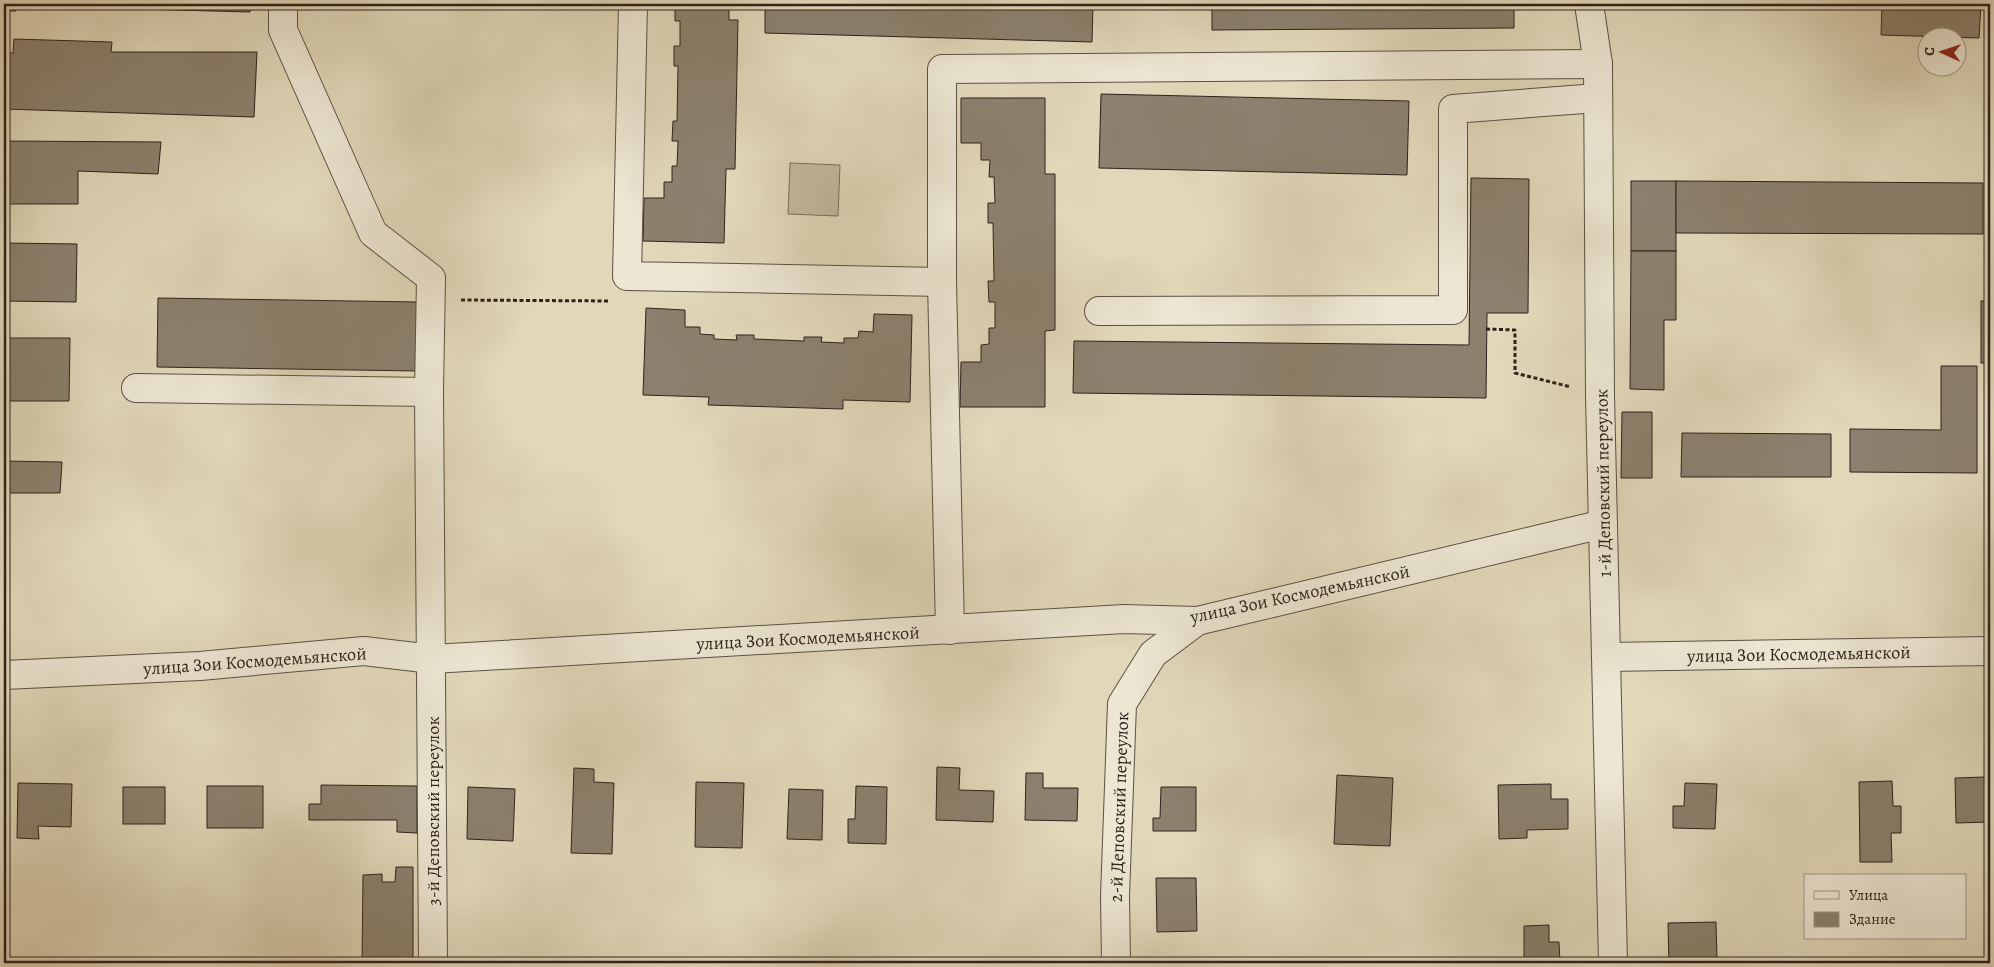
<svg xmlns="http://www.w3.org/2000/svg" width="1994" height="967" viewBox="0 0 1994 967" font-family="Alegreya,serif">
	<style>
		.green { fill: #c3b99f; stroke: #786e5e }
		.building { fill: #8b816e; stroke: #2e221c }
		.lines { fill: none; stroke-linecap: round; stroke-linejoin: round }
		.minor-casing { stroke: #5b5044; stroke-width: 30 }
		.path { stroke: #2e221c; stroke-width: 3; stroke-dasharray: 4 2.5; stroke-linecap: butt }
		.minor { stroke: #ece6d2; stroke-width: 28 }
		.labels { text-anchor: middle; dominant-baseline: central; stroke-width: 4; stroke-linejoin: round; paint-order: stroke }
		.street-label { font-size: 18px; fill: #2e221c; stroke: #ece6d2 }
	</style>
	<rect width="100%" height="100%" fill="#e1d8ba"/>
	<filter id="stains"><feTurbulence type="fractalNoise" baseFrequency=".004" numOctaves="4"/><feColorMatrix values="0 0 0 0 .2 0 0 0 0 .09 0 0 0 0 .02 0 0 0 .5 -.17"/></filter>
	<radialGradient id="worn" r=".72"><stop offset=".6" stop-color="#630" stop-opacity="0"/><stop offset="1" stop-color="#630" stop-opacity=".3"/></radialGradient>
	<polygon class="green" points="790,163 840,165 838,216 788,214"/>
	<g class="building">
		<polygon points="4,4 17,4 16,11 4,11"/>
		<polygon points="64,4 251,4 250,12 64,7"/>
		<polygon points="667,4 729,4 729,20 738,20 735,169 726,169 724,243 643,241 644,198 664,198 664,182 672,182 672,166 677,166 678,141 672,141 673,121 677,121 678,66 674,66 674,46 680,46 680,21 675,21 675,5"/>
		<polygon points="765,4 1093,4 1092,42 765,33"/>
		<polygon points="1212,4 1514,4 1514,28 1212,30"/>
		<polygon points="1882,4 1981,4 1979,38 1881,35"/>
		<polygon points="14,39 112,42 111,52 257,52 254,117 4,109 4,52 13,53"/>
		<polygon points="1101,94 1409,101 1407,175 1099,168"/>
		<polygon points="961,98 1045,98 1045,174 1055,174 1055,330 1045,331 1045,407 960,407 961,362 981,362 981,345 989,344 989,328 995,328 995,302 989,302 988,281 994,281 993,223 988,223 988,203 995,203 994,177 989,177 990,160 981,160 981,143 961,143"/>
		<polygon points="4,141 161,142 158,174 78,171 78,204 4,204"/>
		<polygon points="1471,178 1529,179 1528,313 1487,313 1486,398 1073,393 1074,341 1469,345"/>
		<rect x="1631" y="181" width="45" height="70"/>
		<polygon points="1676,181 1983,183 1983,234 1676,233"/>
		<polygon points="4,243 77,244 76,302 4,301"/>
		<polygon points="1631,251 1676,251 1676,320 1664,320 1664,390 1630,389"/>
		<polygon points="158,298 418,302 417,371 157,367"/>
		<rect x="1981" y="301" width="9" height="62"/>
		<polygon points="646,308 685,310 685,327 700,327 700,334 714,335 714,339 737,340 736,335 754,335 754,339 804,341 804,337 822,337 821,342 844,343 844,338 858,338 859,331 873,332 874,314 912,315 910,402 843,400 843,409 708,405 709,397 643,395"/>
		<polygon points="4,338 70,338 69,401 4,401"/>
		<polygon points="1941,366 1977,366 1977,473 1850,472 1850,429 1941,430"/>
		<polygon points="1622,412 1652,412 1652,478 1621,478"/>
		<polygon points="1682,433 1831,434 1831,477 1681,477"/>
		<polygon points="4,461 62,462 60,493 4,493"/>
		<polygon points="937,767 960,768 959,790 994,791 993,822 936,820"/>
		<polygon points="574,768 594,769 594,782 614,783 612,854 571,853"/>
		<polygon points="1026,773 1043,773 1043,788 1078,788 1077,821 1025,820"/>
		<polygon points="1337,775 1393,778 1390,846 1334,844"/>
		<polygon points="1985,777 1986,804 1990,804 1990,822 1956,823 1955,778"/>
		<polygon points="1892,781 1893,806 1901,806 1901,833 1891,833 1892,862 1860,862 1859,782"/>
		<polygon points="696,782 744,783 742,848 695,847"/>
		<polygon points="18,783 72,784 71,827 38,826 39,839 17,838"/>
		<polygon points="1685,783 1717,784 1715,829 1673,828 1673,806 1684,806"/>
		<polygon points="1551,784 1551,799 1568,799 1568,829 1527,830 1527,838 1499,839 1498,785"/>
		<polygon points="321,785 417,786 417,833 397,832 397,820 309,820 309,804 321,804"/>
		<rect x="207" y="786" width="56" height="42"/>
		<polygon points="856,786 887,787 886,844 848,843 848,819 855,819"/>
		<rect x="123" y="787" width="42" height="37"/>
		<polygon points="468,787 515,789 513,841 467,839"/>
		<polygon points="1161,787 1196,787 1196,831 1153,831 1153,818 1160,818"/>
		<polygon points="789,789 823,790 822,840 787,839"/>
		<polygon points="396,867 413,867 413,963 362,963 363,875 382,874 382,882 395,882"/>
		<polygon points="1156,878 1196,878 1197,931 1157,932"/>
		<polygon points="1716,922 1717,959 1731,959 1731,963 1669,963 1668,923"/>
		<polygon points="1549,925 1549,942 1559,942 1560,963 1524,963 1524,926"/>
	</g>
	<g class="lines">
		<g class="minor-casing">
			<g id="minor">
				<polyline points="283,4 283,30 373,233 431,278 429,392 433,963"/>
				<polyline points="633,4 627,276 942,282"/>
				<polyline points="1589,4 1598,64 1600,395 1613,963"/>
				<polyline points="1099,311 1453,310 1453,109 1597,98"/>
				<polyline points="136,388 429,392"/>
				<polyline points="950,630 942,282 942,69 1598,64"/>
				<polyline points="1607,657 1990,651"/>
				<polyline points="4,675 200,666 364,651 432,659 1124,619 1197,621 1603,524"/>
				<polyline points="1116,963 1115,896 1122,704 1153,654 1197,621"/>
			</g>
		</g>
		<g class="path">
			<polyline points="461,300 610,301"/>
			<polyline points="1486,329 1515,330 1515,373 1571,387"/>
		</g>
		<use href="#minor" class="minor"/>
	</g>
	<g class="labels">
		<g class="street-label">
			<text transform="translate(1603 483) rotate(-91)">1-й Деповский переулок</text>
			<text transform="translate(1300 594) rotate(-12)">улица Зои Космодемьянской</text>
			<text transform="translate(808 638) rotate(-3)">улица Зои Космодемьянской</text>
			<text transform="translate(1799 654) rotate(-1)">улица Зои Космодемьянской</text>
			<text transform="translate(255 661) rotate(-4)">улица Зои Космодемьянской</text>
			<text transform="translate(1119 807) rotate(-88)">2-й Деповский переулок</text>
			<text transform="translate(433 811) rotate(-90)">3-й Деповский переулок</text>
		</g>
	</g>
	<rect width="1994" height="967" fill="none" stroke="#e1d8ba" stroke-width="20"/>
	<rect x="5" y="5" width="1984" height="957" fill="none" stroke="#2e221c" stroke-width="2.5"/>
	<rect x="10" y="10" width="1974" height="947" fill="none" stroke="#2e221c"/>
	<rect x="1804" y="874" width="162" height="65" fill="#ece6d2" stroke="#a09889"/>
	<rect x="1814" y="891" width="25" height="8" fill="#ece6d2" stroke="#a09889"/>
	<text x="1849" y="900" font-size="15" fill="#2e221c">Улица</text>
	<rect x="1814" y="912" width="25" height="15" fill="#8b816e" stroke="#a09889"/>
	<text x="1849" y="924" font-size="15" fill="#2e221c">Здание</text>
	<g transform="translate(1942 52) rotate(273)"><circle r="24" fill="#ece6d2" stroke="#a09889"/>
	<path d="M0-4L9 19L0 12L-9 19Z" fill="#8f2418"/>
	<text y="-8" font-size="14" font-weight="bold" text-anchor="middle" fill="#2e221c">С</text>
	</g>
	<rect width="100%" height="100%" filter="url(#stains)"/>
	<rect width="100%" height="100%" fill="url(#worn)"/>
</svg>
